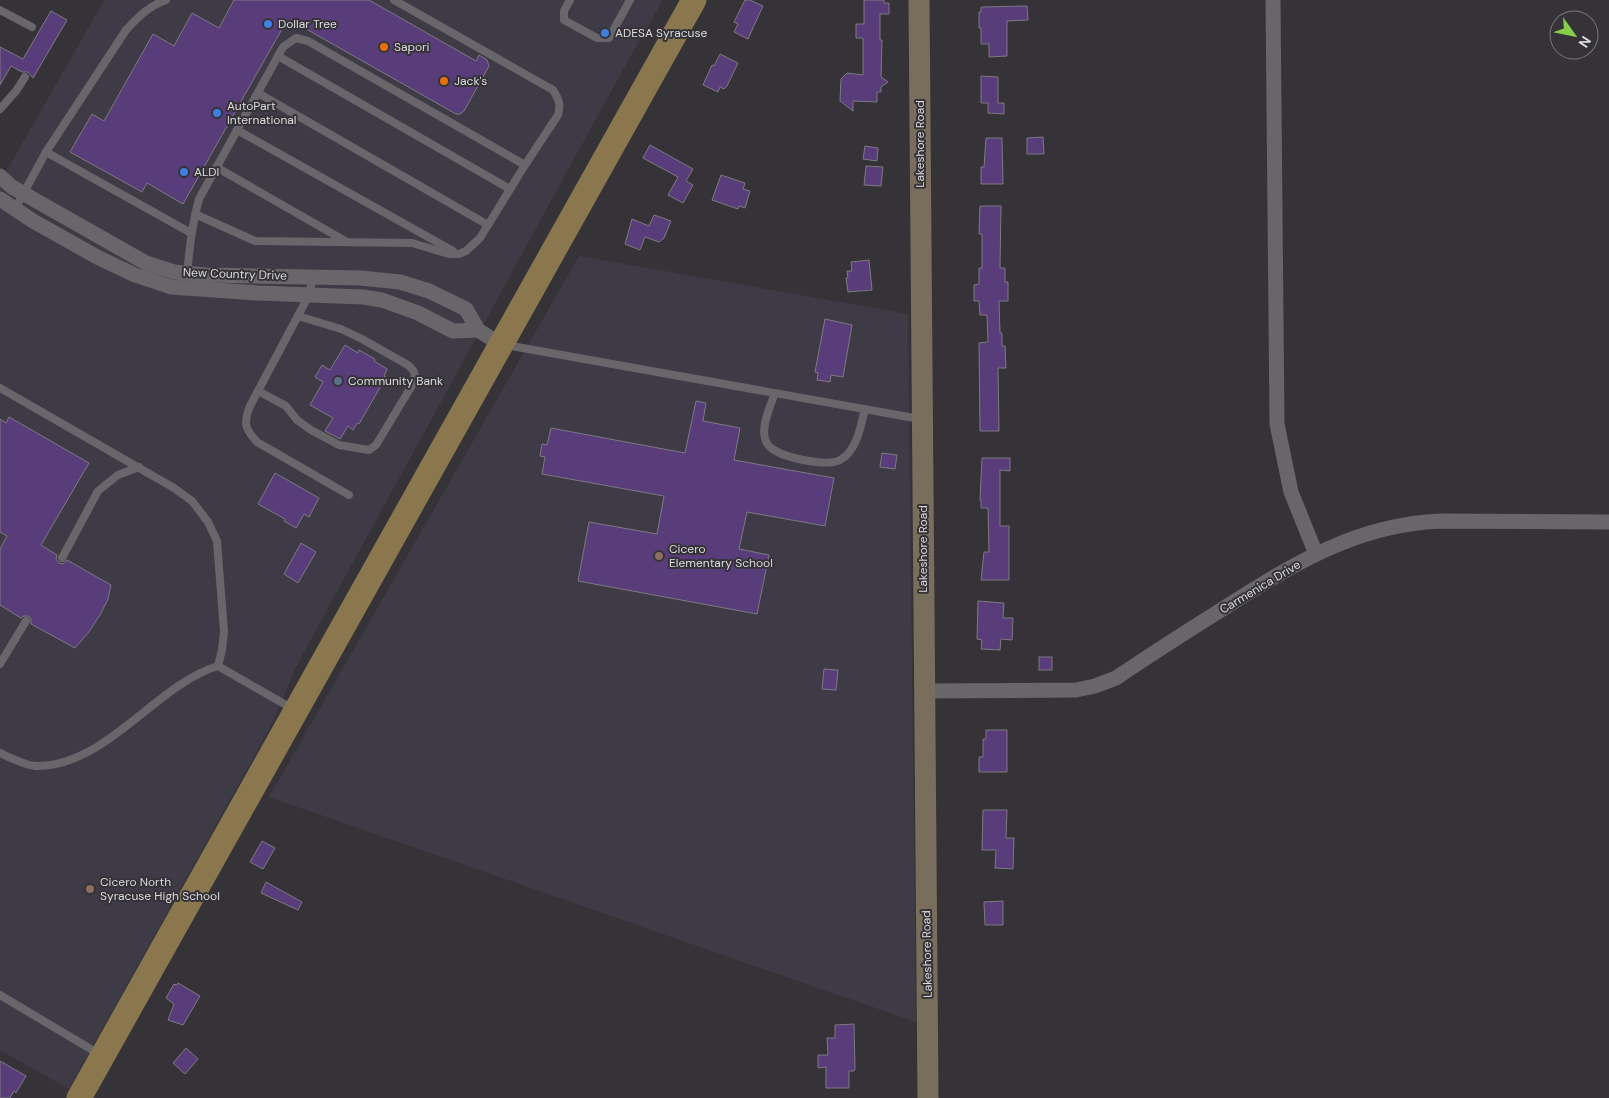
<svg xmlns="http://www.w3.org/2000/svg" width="1609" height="1098" viewBox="0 0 1609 1098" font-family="'DM Sans',sans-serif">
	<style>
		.built { fill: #3f3b46 }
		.building { fill: #593d7b; stroke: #7c7a80 }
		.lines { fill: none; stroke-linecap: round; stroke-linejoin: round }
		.lane { stroke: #68656b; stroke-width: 8 }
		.street { stroke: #68656b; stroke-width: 15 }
		.secondary { stroke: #796e5c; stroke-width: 21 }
		.primary { stroke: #8b774d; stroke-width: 25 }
		.shop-dot { fill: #3f7fe0; stroke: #353338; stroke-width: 2 }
		.food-dot { fill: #e8710a; stroke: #353338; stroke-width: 2 }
		.service-dot { fill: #5c6f8a; stroke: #353338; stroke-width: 2 }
		.education-dot { fill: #8d6e63; stroke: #353338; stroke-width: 2 }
		.labels { text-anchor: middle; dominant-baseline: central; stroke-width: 4; stroke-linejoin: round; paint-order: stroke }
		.poi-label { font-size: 12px; fill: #dbdadd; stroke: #353338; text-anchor: start }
		.street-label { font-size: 12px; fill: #dbdadd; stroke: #353338 }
	</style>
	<rect width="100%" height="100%" fill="#353338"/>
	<g class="built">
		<polygon points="104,0 663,0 625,66 298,663 270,728 69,1089 0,1050 0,182"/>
		<polygon points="579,256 908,314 916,1022 269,797"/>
	</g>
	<g class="building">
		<polygon points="234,0 369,0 476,61 479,55 487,60 489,66 464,111 460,114 456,114 299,25 282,29 183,204 147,183 142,192 70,152 92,114 104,121 153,34 174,46 192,13 219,28"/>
		<polygon points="745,0 750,0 763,6 748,39 734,32 738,24 734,22"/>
		<polygon points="864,0 884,0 884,3 889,3 889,14 880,14 880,40 882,40 881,77 888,82 881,87 881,92 877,92 877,102 853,101 853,111 840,101 841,79 847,73 863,75 863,38 856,38 856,24 864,24"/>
		<polygon points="1027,6 1028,20 1007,21 1007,56 989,57 989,44 981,44 981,28 979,28 979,12 981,12 981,7"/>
		<polygon points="51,11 67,20 33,78 28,72 22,72 11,66 0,85 0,47 23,59"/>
		<polygon points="720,54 738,63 727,86 724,89 720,87 718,92 703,85 712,65 714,66"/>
		<polygon points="981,76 998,77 998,103 1004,103 1004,114 988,113 988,103 981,103"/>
		<polygon points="1043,137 1044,154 1027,154 1027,138"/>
		<polygon points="986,138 1002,138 1003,184 981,184 981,167 984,167"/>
		<polygon points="650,145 693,169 686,181 693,185 683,203 668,195 678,177 643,158"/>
		<polygon points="865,146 878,148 877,161 863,159"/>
		<polygon points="866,166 883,167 881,186 864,185"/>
		<polygon points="721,175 745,183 743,189 750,191 745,208 739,206 738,209 712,200"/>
		<polygon points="980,206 1001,206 1000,268 1005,268 1005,282 1008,282 1008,301 999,301 1000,333 1002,333 1002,346 1005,346 1006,368 998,368 999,431 980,431 979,343 988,342 987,315 980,315 979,301 974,301 974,285 979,284 979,268 982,268 982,234 979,234"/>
		<polygon points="654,215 671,221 664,238 659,242 645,237 640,250 625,244 632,219 649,226"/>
		<polygon points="869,260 872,290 848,292 846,278 848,278 847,271 852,271 851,262"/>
		<polygon points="825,319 852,325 843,377 831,375 830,382 817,380 818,373 815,372"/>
		<polygon points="345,345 358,353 359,350 375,359 374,361 387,369 384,376 386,377 359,424 357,423 353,430 348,426 340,439 325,431 333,418 310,405 323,382 315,377 322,365 330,370"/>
		<polygon points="696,401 706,403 703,421 740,428 734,460 834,478 825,526 747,512 739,549 769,555 757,614 578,581 589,522 657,534 664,496 542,474 545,457 540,456 542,444 547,445 551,428 685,453"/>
		<polygon points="9,417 89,463 41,545 57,555 56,559 59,563 63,564 67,560 111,585 108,599 100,615 88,633 75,648 31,624 31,619 28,616 24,616 21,618 0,605 0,549 7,536 0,532 0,419 6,423"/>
		<polygon points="882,453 897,455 895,469 880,467"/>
		<polygon points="982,458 1010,458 1010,471 1000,470 1000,526 1009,526 1009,580 981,580 984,552 989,552 988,508 981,508 981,500 980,500"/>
		<polygon points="275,473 319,498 309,517 304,514 296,528 284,521 285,519 258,504"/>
		<polygon points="301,543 316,552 298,583 284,574"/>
		<polygon points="978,601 1004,603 1003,618 1013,618 1012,640 1001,639 1000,650 981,649 982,640 977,639"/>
		<rect x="1039" y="657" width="13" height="13"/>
		<polygon points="824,669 838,670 836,690 822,689"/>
		<polygon points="986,730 1007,730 1007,772 979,772 979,757 983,757 983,739 986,739"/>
		<polygon points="983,810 1007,810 1006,838 1014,838 1013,869 995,868 996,850 982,850"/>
		<polygon points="262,841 275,848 263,869 250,862"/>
		<polygon points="266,882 302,902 298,910 261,893"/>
		<polygon points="1003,901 1003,925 985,925 984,902"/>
		<polygon points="178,983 200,996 183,1025 168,1020 174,1004 166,998 174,984 177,985"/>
		<polygon points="854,1024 855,1069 854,1071 849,1071 849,1088 826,1088 826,1067 818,1068 818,1055 828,1055 827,1038 835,1038 835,1025"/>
		<polygon points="186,1048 198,1059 185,1074 173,1063"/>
		<polygon points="0,1061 26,1076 16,1093 14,1091 10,1098 0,1098"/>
	</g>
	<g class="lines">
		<g class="lane">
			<path d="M394,0L553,90C559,99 561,105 558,115L525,165"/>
			<polyline points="570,0 564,11 564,20 597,38 609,38 630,0"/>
			<polyline points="0,10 32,27"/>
			<polyline points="278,56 510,189"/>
			<polyline points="258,93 488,225"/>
			<polyline points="0,109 16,91 25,77"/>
			<polyline points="237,130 453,251"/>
			<path d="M46,152L126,30C138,17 149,6 166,0"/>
			<polyline points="216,167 347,242"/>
			<polyline points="15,209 46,152 191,233"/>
			<path d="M187,276C189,250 192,224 199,199L283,47L296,38L308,41L525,165L480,238L466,251L459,254H449L412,243L255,241L195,214"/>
			<path d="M313,277L309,295L250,406C243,423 245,429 257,442L349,495"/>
			<polyline points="506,345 920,419"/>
			<polyline points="0,388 174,488 192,501 208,522 217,541 224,632 222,650 218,666 293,709"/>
			<path d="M258,391L286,406L297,420L311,430L339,445L369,450L376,445L414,382C416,374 414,370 408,365L362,339L341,329L298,316"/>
			<path d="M775,393C771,404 761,426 765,438C765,440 768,446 770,447C782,458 827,467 840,460C857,451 861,425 865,409"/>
			<polyline points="62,558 98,491 118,475 139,467"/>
			<polyline points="0,664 26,621"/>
			<path d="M0,753C11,758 24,765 36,766C106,767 155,685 218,666"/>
			<polyline points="0,995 99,1054"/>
		</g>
		<g class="street">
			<polyline points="1273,0 1277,424 1291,492 1316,554"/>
			<polyline points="0,176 12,187 146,263 174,272 205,275 361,278 400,282 429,291 466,309 478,330 500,344"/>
			<polyline points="0,199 33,221 99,258 135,275 171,287 258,293 363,297 382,300 418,313 453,331 478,330"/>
			<path d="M924,691L1076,690L1095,686L1116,678C1150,655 1186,632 1221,610C1292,565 1354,525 1440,521L1609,522"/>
		</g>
		<polyline class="secondary" points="919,0 928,1098"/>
		<polyline class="primary" points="79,1098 694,0"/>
	</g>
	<g class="shop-dot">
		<circle cx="268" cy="24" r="5"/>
		<circle cx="605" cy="33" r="5"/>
		<circle cx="217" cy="113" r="5"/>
		<circle cx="184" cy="172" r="5"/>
	</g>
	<g class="food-dot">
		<circle cx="384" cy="47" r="5"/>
		<circle cx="444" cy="81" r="5"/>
	</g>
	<circle class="service-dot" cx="338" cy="381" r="5"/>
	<g class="education-dot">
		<circle cx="659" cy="556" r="5"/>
		<circle cx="90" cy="889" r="5"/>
	</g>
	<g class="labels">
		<g class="poi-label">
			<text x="278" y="24">Dollar Tree</text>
			<text x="615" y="33">ADESA Syracuse</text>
			<text x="394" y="47">Sapori</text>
			<text x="454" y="81">Jack's</text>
			<text x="227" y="106">AutoPart<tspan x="227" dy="14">International</tspan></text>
			<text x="194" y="172">ALDI</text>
			<text x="348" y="381">Community Bank</text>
			<text x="669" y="549">Cicero<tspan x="669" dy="14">Elementary School</tspan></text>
			<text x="100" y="882">Cicero North<tspan x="100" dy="14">Syracuse High School</tspan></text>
		</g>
		<g class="street-label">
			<text transform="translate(920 144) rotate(-90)">Lakeshore Road</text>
			<text transform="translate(235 274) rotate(2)">New Country Drive</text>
			<text transform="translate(923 549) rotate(-90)">Lakeshore Road</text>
			<text transform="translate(1260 587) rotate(-31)">Carmenica Drive</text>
			<text transform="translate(927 954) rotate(-91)">Lakeshore Road</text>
		</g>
	</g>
	<g transform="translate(1574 35) rotate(123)"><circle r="24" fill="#353338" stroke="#77767a"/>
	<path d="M0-4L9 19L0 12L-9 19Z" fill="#87cf4b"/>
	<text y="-8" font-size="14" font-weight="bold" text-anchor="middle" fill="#dbdadd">N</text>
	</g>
</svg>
